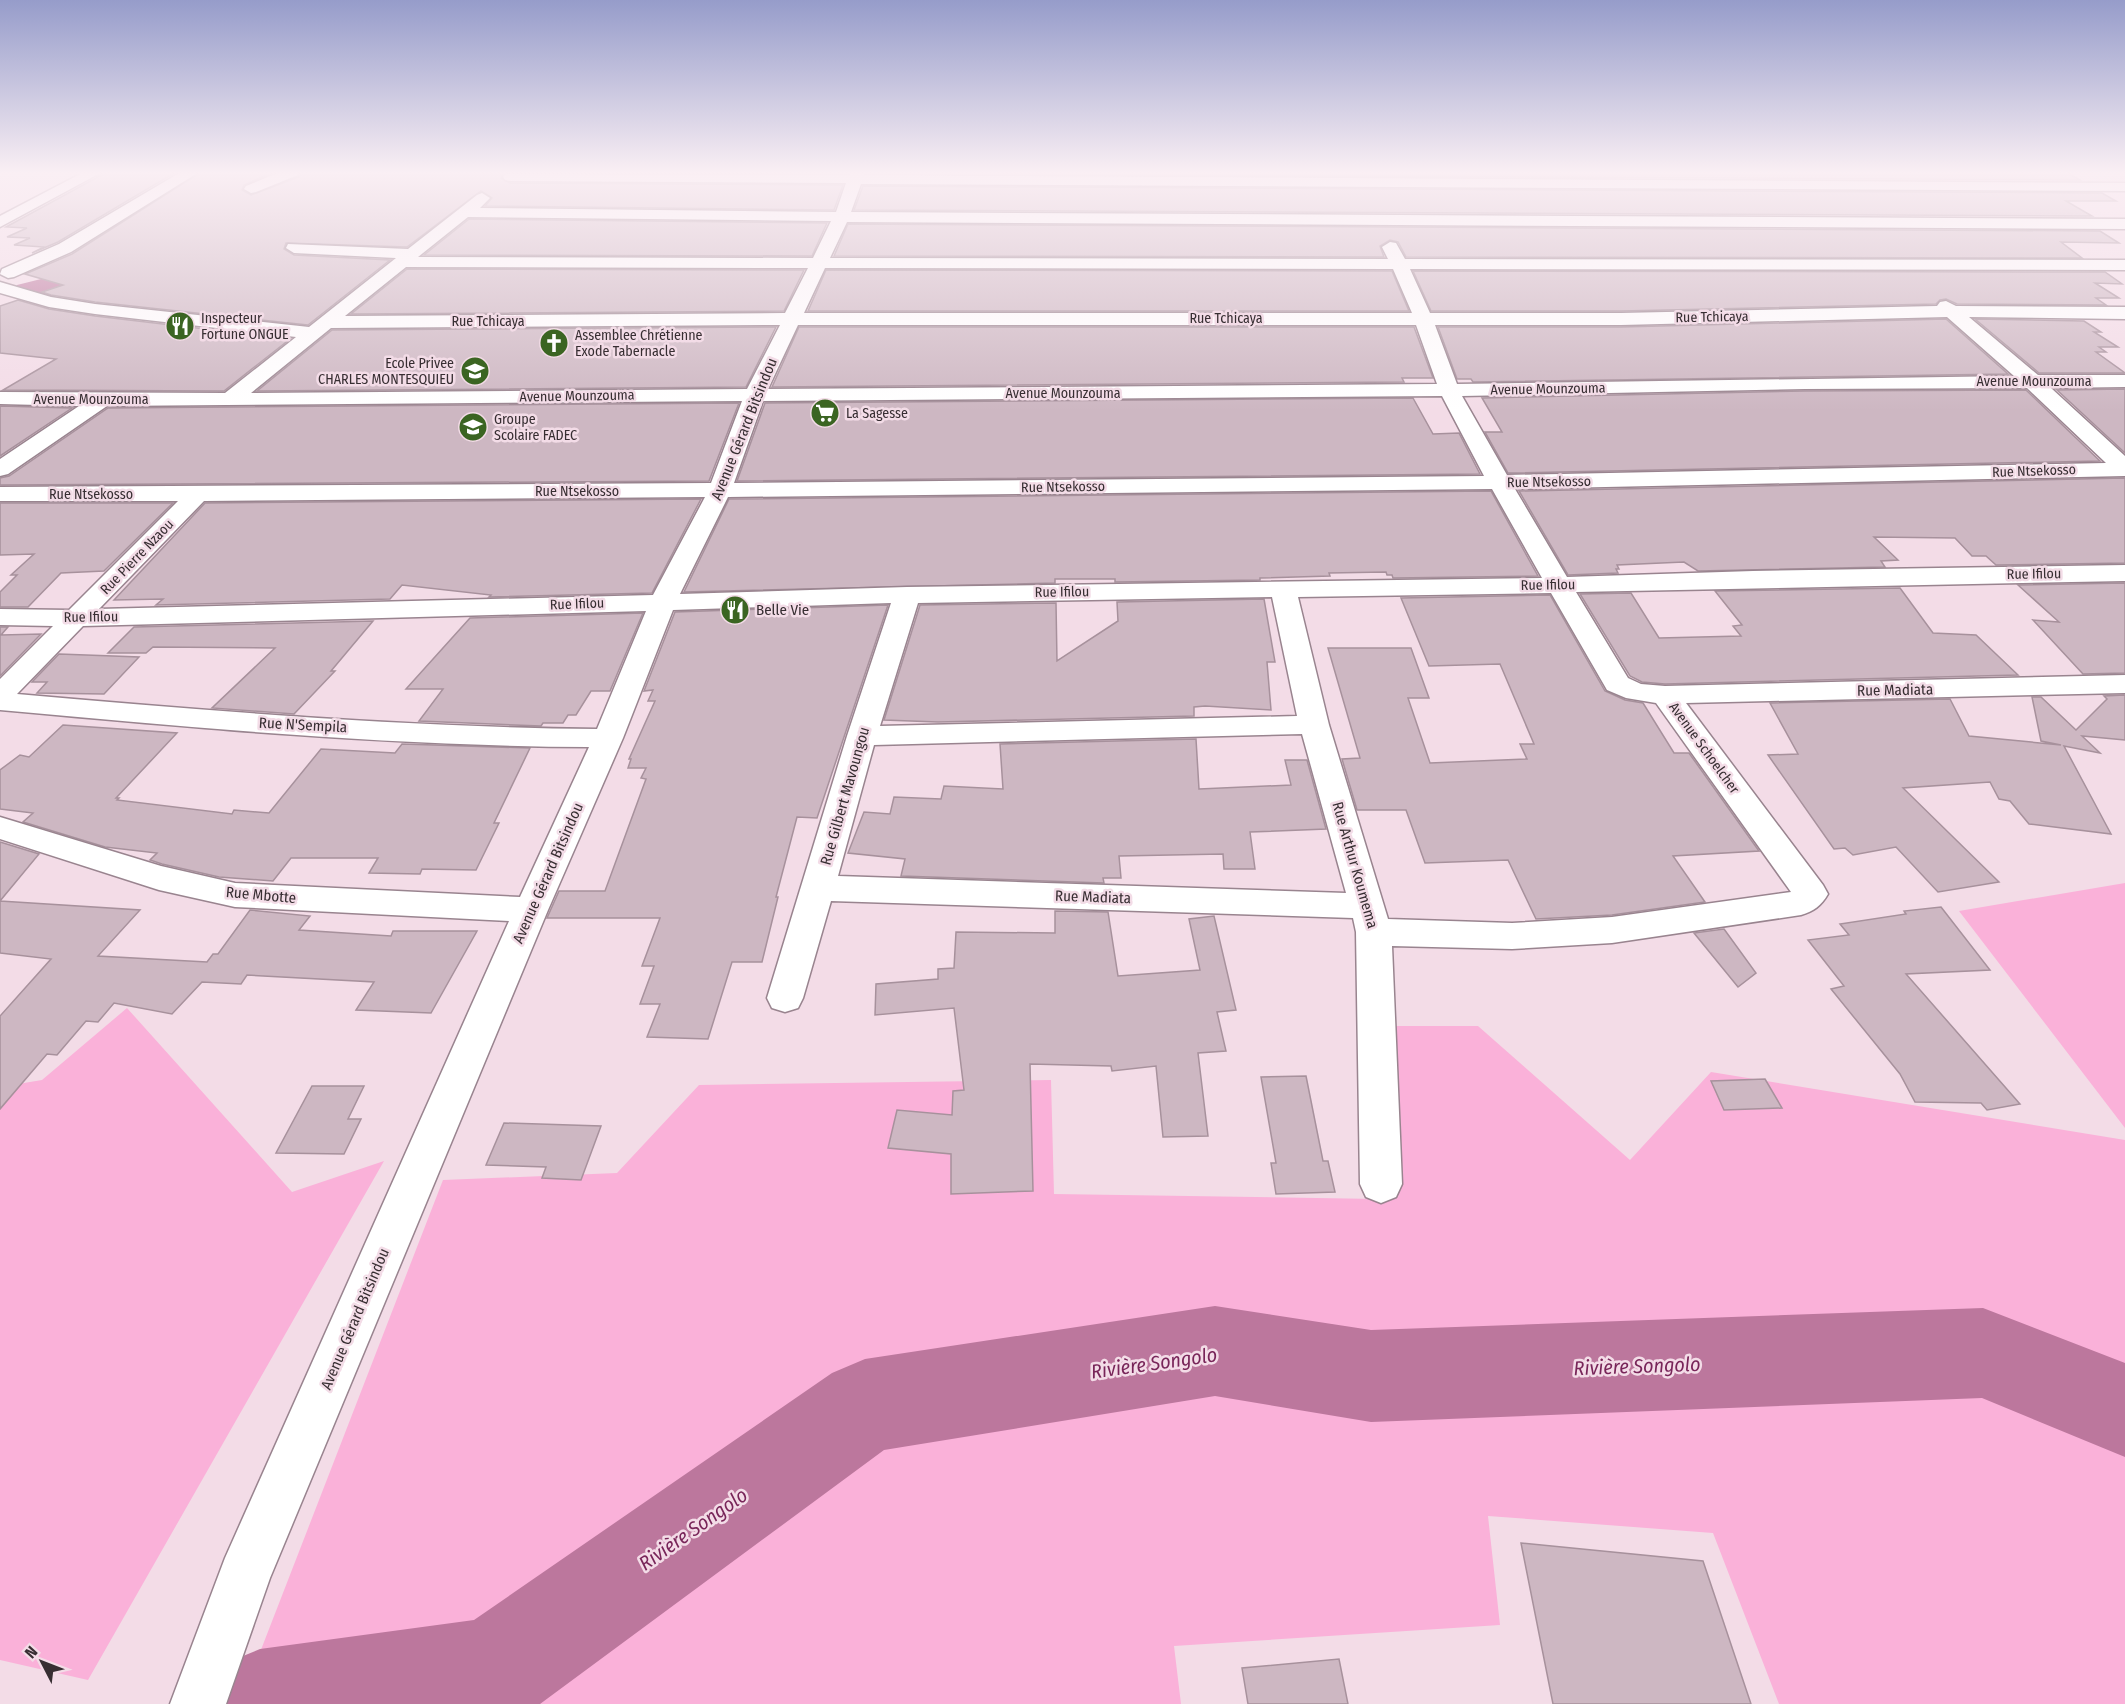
<svg xmlns="http://www.w3.org/2000/svg" width="2125" height="1704" viewBox="0 0 2125 1704" font-family="'Fira Sans Condensed',sans-serif">
	<style>
		.green { fill: #fab1d9 }
		.lines { fill: none; stroke-linecap: round; stroke-linejoin: round }
		.river { fill: #bc779d; fill-rule: evenodd }
		.building { fill: #cdb7c2; stroke: #a7919c; stroke-width: 1.5 }
		.minor-casing { stroke: #99848f; stroke-width: 3 }
		.minor { fill: #fff; fill-rule: evenodd }
		.labels { text-anchor: middle; dominant-baseline: central; stroke-width: 5; stroke-linejoin: round; paint-order: stroke }
		.far-street-label { font-size: 14px; fill: #372e32; stroke: #f3dce7 }
		.far-poi-label { font-size: 14px; fill: #372e32; stroke: #f3dce7; text-anchor: start }
		.street-label { font-size: 15px; fill: #372e32; stroke: #f3dce7 }
		.poi-label { font-size: 15px; fill: #372e32; stroke: #f3dce7; text-anchor: start }
		.near-water-label { font-size: 20px; font-style: italic; fill: #782559; stroke: #f3dce7 }
	</style>
	<rect width="100%" height="100%" fill="#f3dce7"/>
	<g class="green">
		<polygon points="2125,883 2125,1128 1959,911"/>
		<polygon points="127,1008 292,1192 384,1161 88,1680 0,1660 0,1087 42,1080"/>
		<polygon points="1364,1026 1478,1026 1630,1160 1711,1072 2125,1140 2125,1704 1779,1704 1713,1533 1488,1516 1500,1625 1174,1646 1181,1704 240,1704 443,1180 617,1173 699,1085 1051,1080 1054,1194 1378,1199"/>
	</g>
	<g class="lines">
		<g class="river">
			<polygon points="145,253 157,256 162,263 157,270 29,302 17,299 12,292 17,285"/>
			<polygon points="1215,1306 1371,1330 1983,1308 2125,1363 2125,1457 1982,1398 1371,1422 1215,1396 884,1450 540,1704 205,1704 221,1665 260,1649 474,1620 832,1373 865,1359"/>
		</g>
	</g>
	<g class="building">
		<polygon points="107,172 176,172 58,242 32,253 44,247 14,245 30,238 7,237 27,228 6,227"/>
		<polygon points="201,172 274,172 244,185 242,190 251,195 299,177 302,172 503,173 501,178 510,183 843,185 834,210 485,206 492,198 481,191 407,247 286,243 284,249 294,255 390,260 308,325 95,302 51,295 42,292 63,285 25,274 72,254"/>
		<polygon points="1002,172 2066,172 2080,180 1002,174"/>
		<polygon points="863,186 2102,193 2116,201 2066,201 2092,216 2077,216 854,210"/>
		<polygon points="469,219 827,223 812,256 424,255"/>
		<polygon points="848,224 2100,231 2119,243 2061,242 2082,258 1406,257 1398,242 1390,240 1380,246 1384,257 834,256"/>
		<polygon points="407,269 804,270 784,311 351,314"/>
		<polygon points="826,270 1392,271 1409,311 808,311"/>
		<polygon points="1413,271 2105,272 2122,284 2095,283 2119,298 2096,298 2106,305 1957,304 1946,299 1940,300 1936,304 1621,311 1431,311"/>
		<polygon points="18,300 49,309 95,316 290,339 224,391 3,390 56,359 0,353 0,306"/>
		<polygon points="1946,319 2008,374 1473,382 1471,379 1457,379 1438,327 1621,327"/>
		<polygon points="1975,319 2084,321 2101,332 2094,332 2118,347 2099,347 2106,352 2096,352 2125,373 2039,373"/>
		<polygon points="776,327 746,387 257,391 332,330"/>
		<polygon points="799,327 1414,327 1433,378 1402,378 1404,382 772,387"/>
		<polygon points="2125,389 2125,453 2057,390"/>
		<polygon points="2026,390 2100,461 1508,473 1485,432 1502,432 1482,398 1805,391"/>
		<polygon points="1413,398 1433,434 1459,433 1480,474 737,481 765,403"/>
		<polygon points="739,403 709,481 0,485 0,478 9,476 108,408"/>
		<polygon points="0,406 72,408 0,456"/>
		<polygon points="2125,478 2125,563 1996,565 1986,556 1972,556 1955,538 1874,537 1898,560 1881,561 1885,567 1698,571 1684,562 1617,565 1619,569 1616,569 1618,573 1568,575 1519,491"/>
		<polygon points="1491,491 1538,576 1393,578 1392,575 1387,575 1386,572 1329,573 1330,576 1260,578 1260,580 1115,582 1115,579 1055,579 1055,583 684,592 729,499"/>
		<polygon points="701,499 652,593 489,597 491,595 402,585 390,599 156,605 163,599 114,600 205,503"/>
		<polygon points="0,503 173,503 104,571 61,573 28,607 0,607 0,592 17,575 11,575 34,554 0,555"/>
		<polygon points="2125,583 2125,673 2083,674 2033,620 2059,622 2018,585"/>
		<polygon points="1900,588 1933,633 1976,635 2018,675 1665,684 1642,682 1630,676 1580,594 1631,593 1659,638 1741,636 1733,626 1742,625 1715,591"/>
		<polygon points="1550,595 1605,691 1625,700 1643,703 1674,753 1689,753 1759,851 1673,856 1705,902 1612,915 1536,919 1508,860 1425,863 1406,810 1357,810 1342,759 1360,758 1328,648 1411,648 1429,698 1408,698 1430,763 1527,759 1520,744 1534,744 1500,664 1429,666 1401,598"/>
		<polygon points="1264,599 1275,662 1267,662 1271,710 1205,706 1194,707 1194,716 938,722 884,720 920,605 1056,603 1057,661 1118,621 1117,602"/>
		<polygon points="888,605 817,818 797,817 776,897 778,897 762,962 732,962 708,1039 647,1037 660,1004 640,1004 654,966 642,966 660,918 547,918 559,891 605,891 646,779 641,778 646,768 628,768 631,759 629,759 655,701 648,701 653,690 644,691 675,612"/>
		<polygon points="643,613 610,691 591,691 576,715 568,715 563,723 543,723 541,726 419,721 443,689 406,689 470,618"/>
		<polygon points="373,621 331,671 335,671 294,714 212,708 275,648 153,647 146,653 108,653 134,627"/>
		<polygon points="0,627 8,627 1,635 41,634 0,676"/>
		<polygon points="59,654 139,657 104,694 37,693 47,682 32,682"/>
		<polygon points="2125,695 2125,740 2082,736 2100,753 2064,746 2111,834 2029,824 2010,801 1999,799 1990,782 1903,788 1999,882 1938,892 1896,847 1853,855 1845,848 1834,849 1768,755 1798,754 1770,703 1950,699 1969,736 2061,745 2041,741 2032,697 2041,697 2076,730 2107,699 2104,696"/>
		<polygon points="63,725 177,733 116,798 119,798 117,800 232,814 234,810 269,813 321,749 395,753 402,744 530,748 494,823 499,823 476,870 422,869 420,874 369,873 378,858 291,858 273,881 219,877 162,864 150,860 157,853 105,847 23,822 33,813 0,809 0,770 20,755 29,757"/>
		<polygon points="1196,739 1199,789 1291,785 1285,760 1307,760 1326,829 1250,832 1255,869 1224,869 1223,854 1119,856 1121,878 1103,878 1104,883 901,876 905,859 848,853 864,812 890,814 894,797 941,799 944,786 1003,789 1000,744"/>
		<polygon points="0,842 39,854 0,901 140,910 98,956 207,962 213,954 218,954 250,910 310,916 299,930 391,936 393,931 477,931 431,1013 356,1010 374,982 247,975 241,984 202,982 172,1014 114,1003 98,1022 86,1021 57,1055 47,1054 0,1109 0,1016 51,959 0,953"/>
		<polygon points="1941,907 1990,970 1906,974 2020,1104 1987,1110 1981,1103 1915,1102 1900,1074 1831,989 1844,986 1808,940 1849,935 1840,924 1906,914 1904,911"/>
		<polygon points="1055,911 1108,912 1118,976 1200,970 1189,919 1214,916 1236,1010 1217,1012 1226,1051 1198,1053 1208,1136 1163,1137 1156,1066 1112,1071 1111,1066 1030,1064 1033,1191 951,1194 951,1154 888,1148 897,1110 952,1115 953,1091 964,1090 954,1008 875,1015 876,984 938,979 938,969 954,968 956,932 1055,933"/>
		<polygon points="1724,929 1756,973 1738,987 1694,933"/>
		<polygon points="1306,1076 1323,1161 1328,1161 1335,1192 1276,1194 1271,1163 1276,1163 1261,1077"/>
		<polygon points="1765,1079 1782,1108 1724,1110 1711,1081"/>
		<polygon points="312,1086 364,1086 348,1119 361,1119 344,1154 276,1153"/>
		<polygon points="504,1123 601,1126 581,1180 542,1178 546,1167 486,1165"/>
		<polygon points="1521,1543 1703,1561 1751,1704 1553,1704"/>
		<polygon points="1339,1659 1348,1704 1248,1704 1242,1668"/>
	</g>
	<g class="lines">
		<g class="minor-casing">
			<g id="minor">
				<polygon points="84,172 102,172 0,227 0,216"/>
				<polygon points="181,172 199,172 71,252 14,277 8,278 0,274 2,269 59,244"/>
				<polygon points="280,172 300,172 298,175 256,192 251,193 244,189 246,186"/>
				<path d="M851,172H865L864,175L2125,183V191L861,184L851,212L2125,219V229L847,222L830,258L1388,259L1382,247L1390,242L1396,243L1405,259L2125,260V270L1410,269L1430,313H1621L1937,306L1940,302L1946,301L1956,306L2125,307V319L1969,317L2038,375H2125V387L2051,388L2125,456V476L1515,489L1567,577L1753,571L2125,565V581L1576,592L1628,678L1641,684L1665,686L2125,675V693L1686,703L1823,885L1828,894C1821,906 1814,911 1801,915L1612,943L1512,949L1392,946L1402,1184L1396,1197L1381,1203L1366,1197L1360,1184L1356,932L1353,918L831,901L803,998L798,1008L785,1012L772,1008L767,998L847,736L891,603L673,610L623,738L548,910L270,1578L226,1704H170L225,1558L509,921L235,907L159,890L0,839V817L161,866L235,883L520,897L589,747C392,746 196,728 0,710V679L53,626L0,625V609L69,610L178,501H0V487L711,483L742,401L107,406L8,474L0,476V459L79,406L0,404V392L225,393L296,337L95,314L49,307L0,293V282L51,297L95,304L309,327L396,258L294,253L286,248L288,244L408,249L477,195L482,193L490,198L480,208L836,212L846,183L510,181L505,180L503,177L505,174L850,175ZM468,217L831,221L813,258L418,257ZM406,267L808,268L785,313L345,316ZM825,268L1393,269L1412,313H804ZM1947,317L2014,376L1457,384L1435,325H1621ZM780,325L747,389L251,393L331,328ZM798,325H1416L1437,384L768,389ZM2027,388L2106,463L1507,475L1462,396L1805,389ZM1442,396L1484,476L734,483L763,401ZM1492,489L1542,578L907,587L680,594L728,497ZM705,497L653,595L99,609L204,501ZM1551,593L1607,690L1626,698L1656,703L1791,892L1612,917L1512,923L1388,919L1329,725L1298,597ZM1272,597L1297,716L880,726L918,603ZM646,611L597,729C403,727 210,711 17,694L83,626ZM1302,734L1346,893L838,876L874,745Z"/>
			</g>
		</g>
		<use href="#minor" class="minor"/>
	</g>
	<linearGradient id="sky" x2="0" y2="1"><stop stop-color="#969cca"/><stop offset="0.42" stop-color="#faeff4"/><stop offset="1" stop-color="#faeff4" stop-opacity="0"/></linearGradient>
	<rect width="2125" height="411" fill="url(#sky)"/>
	<defs>
		<g id="restaurant-disc" transform="scale(1.5)"><circle r="9.5" fill="#3b6522" stroke="#f3dce7"/><path d="M-5-6h1v4h1v-4h1v4h1v-4h1v5L-1.5 .5V6h-2V.5L-5-1ZM5-6V6H3V1.5H1.5Q1.5-4 5-6Z" fill="#fff"/></g>
		<g id="church-disc" transform="scale(1.5)"><circle r="9.5" fill="#3b6522" stroke="#f3dce7"/><path d="M-1.2-6h2.4v3.5h3.3v2.4h-3.3V6h-2.4V-.1h-3.3v-2.4h3.3Z" fill="#fff"/></g>
		<g id="school-disc" transform="scale(1.5)"><circle r="9.5" fill="#3b6522" stroke="#f3dce7"/><path d="M0-5L7-2L0 1L-7-2ZM-4 1L0 2.5L4 1V4Q0 6-4 4Z" fill="#fff"/></g>
		<g id="supermarket-disc" transform="scale(1.5)"><circle r="9.5" fill="#3b6522" stroke="#f3dce7"/><path d="M-6-5.5h2.5l.6 2H6L4.5 2H-2.5L-4.4-4H-6ZM-1.5 3.2a1.3 1.3 0 1 0 .1 0ZM3 3.2a1.3 1.3 0 1 0 .1 0Z" fill="#fff"/></g>
	</defs>
	<g fill-rule="evenodd">
		<use href="#restaurant-disc" x="180" y="326"/>
		<use href="#church-disc" x="554" y="343"/>
		<use href="#school-disc" x="475" y="371"/>
		<use href="#supermarket-disc" x="825" y="413"/>
		<use href="#school-disc" x="473" y="427"/>
		<use href="#restaurant-disc" x="735" y="610"/>
	</g>
	<g class="labels">
		<g class="far-street-label">
			<text transform="translate(1712 317) rotate(-1)">Rue Tchicaya</text>
			<text x="1226" y="318">Rue Tchicaya</text>
			<text x="488" y="321">Rue Tchicaya</text>
			<text x="2034" y="381">Avenue Mounzouma</text>
			<text transform="translate(1548 389) rotate(-1)">Avenue Mounzouma</text>
			<text x="1063" y="393">Avenue Mounzouma</text>
			<text transform="translate(577 396) rotate(-1)">Avenue Mounzouma</text>
			<text x="91" y="399">Avenue Mounzouma</text>
			<text transform="translate(2034 471) rotate(-2)">Rue Ntsekosso</text>
			<text transform="translate(1549 482) rotate(-1)">Rue Ntsekosso</text>
			<text transform="translate(1063 487) rotate(-1)">Rue Ntsekosso</text>
			<text x="577" y="491">Rue Ntsekosso</text>
			<text x="91" y="494">Rue Ntsekosso</text>
			<text transform="translate(137 557) rotate(-46)">Rue Pierre Nzaou</text>
			<text transform="translate(2034 574) rotate(-1)">Rue Ifilou</text>
			<text transform="translate(1548 585) rotate(-1)">Rue Ifilou</text>
			<text transform="translate(1062 592) rotate(-1)">Rue Ifilou</text>
			<text transform="translate(577 604) rotate(-2)">Rue Ifilou</text>
			<text transform="translate(91 617) rotate(-1)">Rue Ifilou</text>
			<text transform="translate(1704 748) rotate(54)">Avenue Schoelcher</text>
		</g>
		<g class="far-poi-label">
			<text x="201" y="318">Inspecteur<tspan x="201" dy="16">Fortune ONGUE</tspan></text>
			<text x="575" y="335">Assemblee Chrétienne<tspan x="575" dy="16">Exode Tabernacle</tspan></text>
			<text x="454" y="363" text-anchor="end">Ecole Privee<tspan x="454" dy="16">CHARLES MONTESQUIEU</tspan></text>
			<text x="846" y="413">La Sagesse</text>
			<text x="494" y="419">Groupe<tspan x="494" dy="16">Scolaire FADEC</tspan></text>
		</g>
		<g class="street-label">
			<text transform="translate(744 429) rotate(-68)">Avenue Gérard Bitsindou</text>
			<text transform="translate(1895 690) rotate(-1)">Rue Madiata</text>
			<text transform="translate(303 725) rotate(3)">Rue N'Sempila</text>
			<text transform="translate(845 796) rotate(-74)">Rue Gilbert Mavoungou</text>
			<text transform="translate(1355 865) rotate(74)">Rue Arthur Koumema</text>
			<text transform="translate(548 873) rotate(-66)">Avenue Gérard Bitsindou</text>
			<text transform="translate(261 895) rotate(5)">Rue Mbotte</text>
			<text transform="translate(1093 897) rotate(2)">Rue Madiata</text>
			<text transform="translate(355 1319) rotate(-67)">Avenue Gérard Bitsindou</text>
		</g>
		<g class="poi-label">
			<text x="756" y="610">Belle Vie</text>
		</g>
		<g class="near-water-label">
			<text transform="translate(1154 1363) rotate(-8)">Rivière Songolo</text>
			<text transform="translate(1637 1366) rotate(-2)">Rivière Songolo</text>
			<text transform="translate(693 1529) rotate(-35)">Rivière Songolo</text>
		</g>
	</g>
	<g transform="translate(42 1662) rotate(312)" stroke="#f3dce7" stroke-width="4.5" paint-order="stroke">
	<path d="M0-4.5L10 22L0 15L-10 22Z" fill="#372e32"/>
	<text y="-9" font-size="16" font-weight="bold" text-anchor="middle" fill="#372e32">N</text>
	</g>
</svg>
